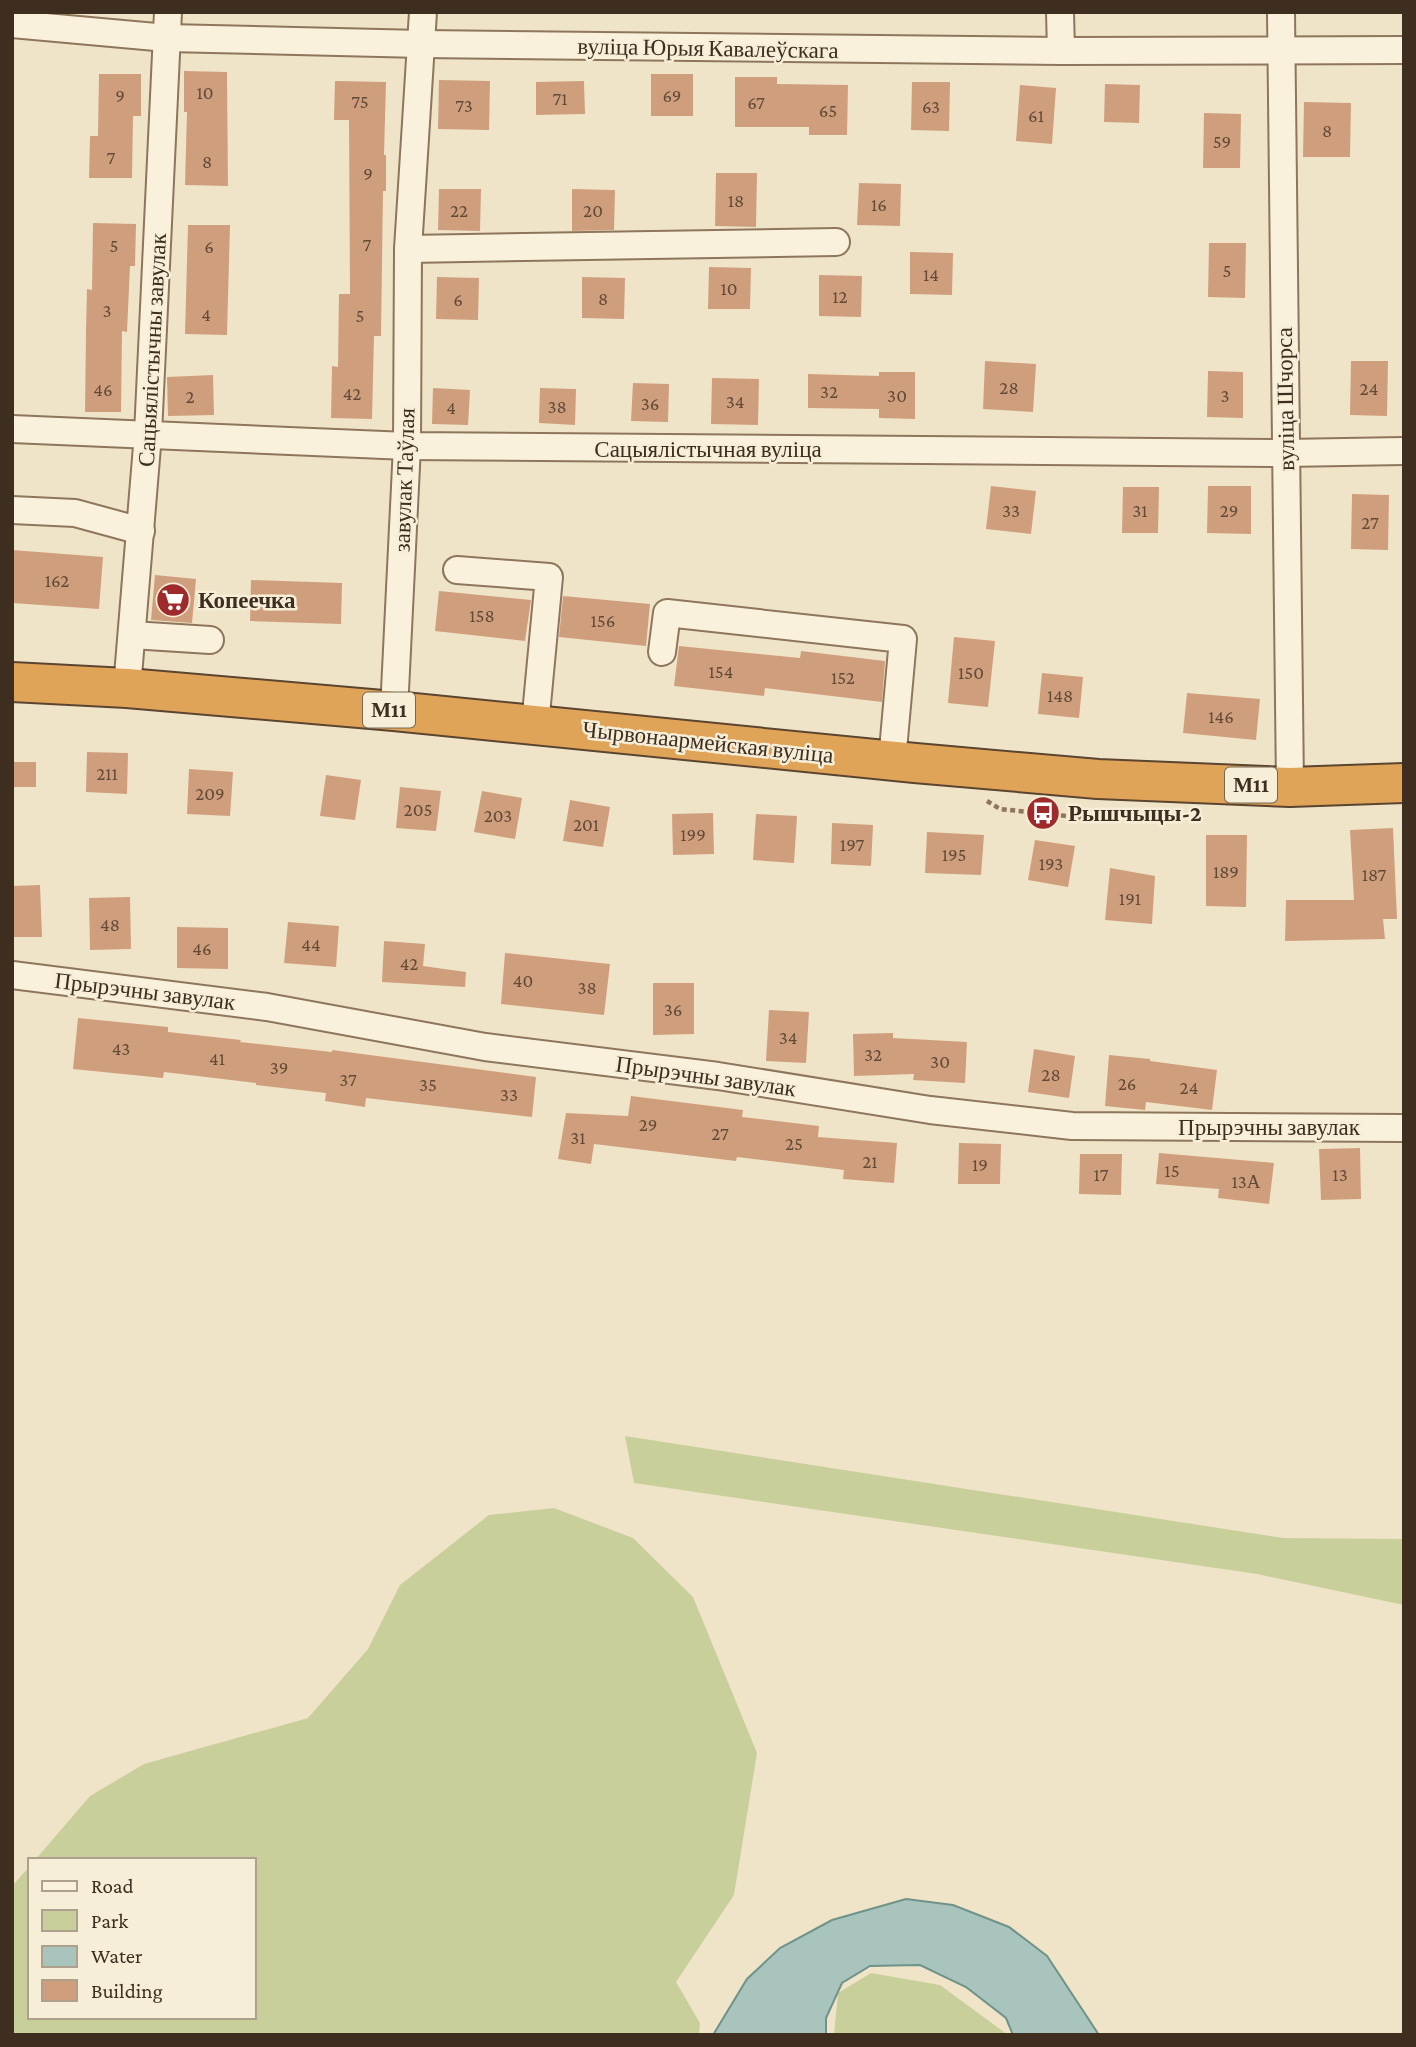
<svg xmlns="http://www.w3.org/2000/svg" width="1416" height="2047" viewBox="0 0 1416 2047" font-family="'Crimson Pro',serif">
	<style>
		.green { fill: #c9cf9b }
		.water { fill: #a9c4bc; stroke: #6f938a; stroke-width: 2 }
		.building { fill: #cf9f7d }
		.lines { fill: none; stroke-linecap: round; stroke-linejoin: round }
		.minor-casing { stroke: #8d765c; stroke-width: 30 }
		.highway-casing { stroke: #5b4430; stroke-width: 42 }
		.path { stroke: #8d765c; stroke-width: 4.5; stroke-dasharray: 5 3.5; stroke-linecap: butt }
		.minor { stroke: #faf1dc; stroke-width: 26 }
		.highway { stroke: #e0a458; stroke-width: 38 }
		.labels { text-anchor: middle; dominant-baseline: central; stroke-width: 5; stroke-linejoin: round; paint-order: stroke }
		.number-label { font-size: 19px; fill: #624a37 }
		.shield { fill: #f7eed8; stroke: #756857; stroke-width: 2 }
		.shield-label { font-size: 21px; font-weight: bold; fill: #3d2e20 }
		.street-label { font-size: 23px; fill: #3d2e20; stroke: #f7eed8 }
		.poi-label { font-size: 23px; font-weight: bold; fill: #3d2e20; stroke: #f7eed8; text-anchor: start }
	</style>
	<rect width="100%" height="100%" fill="#f0e4c8"/>
	<g class="green">
		<polygon points="625,1436 1283,1538 1404,1539 1404,1605 1257,1574 634,1483"/>
		<polygon points="554,1508 633,1538 693,1597 757,1753 734,1895 676,1982 700,2023 699,2035 12,2035 12,1886 30,1866 30,2017 254,2017 254,1860 35,1860 90,1796 144,1764 308,1718 368,1649 400,1585 489,1515"/>
		<polygon points="871,1973 940,1985 1008,2035 834,2035 838,1993"/>
	</g>
	<polygon class="water" points="906,1899 953,1905 1009,1927 1047,1956 1099,2035 1013,2035 1006,2018 966,1987 920,1965 870,1966 842,1983 826,2018 826,2035 713,2035 747,1979 780,1948 832,1920"/>
	<g class="building">
		<polygon points="184,71 227,72 228,186 185,185 187,112 184,112"/>
		<polygon points="99,74 141,74 141,116 133,116 132,178 89,178 90,136 98,136"/>
		<rect x="651" y="74" width="42" height="42"/>
		<polygon points="735,77 777,77 777,84 848,85 847,135 809,135 809,127 735,127"/>
		<polygon points="439,80 490,81 489,130 438,129"/>
		<polygon points="335,81 386,82 384,155 386,155 386,191 383,191 381,336 374,336 372,419 331,418 332,366 338,367 339,294 350,294 349,120 334,120"/>
		<polygon points="584,81 585,114 536,115 536,82"/>
		<polygon points="912,82 950,82 949,131 911,130"/>
		<polygon points="1105,84 1140,85 1139,123 1104,122"/>
		<polygon points="1020,85 1056,88 1052,144 1016,141"/>
		<polygon points="1304,102 1351,103 1350,157 1303,157"/>
		<polygon points="1204,113 1241,114 1240,168 1203,168"/>
		<polygon points="716,173 757,173 756,227 715,226"/>
		<polygon points="859,183 901,184 900,226 857,225"/>
		<polygon points="439,189 481,189 480,231 438,230"/>
		<polygon points="572,189 615,190 614,230 572,231"/>
		<polygon points="93,223 136,224 135,266 130,266 127,332 122,331 121,412 85,412 86,330 87,289 92,290"/>
		<polygon points="188,225 230,225 227,335 185,334"/>
		<polygon points="1209,243 1246,243 1245,298 1208,297"/>
		<polygon points="910,252 953,253 952,295 910,294"/>
		<polygon points="709,267 751,268 750,309 708,309"/>
		<polygon points="819,275 862,276 861,317 819,316"/>
		<polygon points="437,277 479,278 478,320 436,319"/>
		<polygon points="582,277 625,278 624,319 582,318"/>
		<polygon points="985,361 1036,364 1033,412 983,409"/>
		<polygon points="1351,361 1388,361 1387,416 1350,415"/>
		<polygon points="1208,371 1243,372 1243,418 1207,417"/>
		<polygon points="879,372 915,372 915,419 879,418 879,409 808,408 808,374 879,376"/>
		<polygon points="213,375 214,415 168,416 167,377"/>
		<polygon points="712,378 759,379 758,425 711,424"/>
		<polygon points="633,383 669,384 668,422 631,421"/>
		<polygon points="433,388 470,390 468,425 432,424"/>
		<polygon points="540,388 576,389 575,425 539,423"/>
		<polygon points="991,486 1036,491 1031,534 986,529"/>
		<polygon points="1208,486 1251,486 1251,534 1207,533"/>
		<polygon points="1123,487 1159,487 1158,533 1122,533"/>
		<polygon points="1352,494 1389,495 1388,550 1351,549"/>
		<polygon points="12,550 103,557 99,609 12,603"/>
		<polygon points="155,575 196,579 192,623 151,620"/>
		<polygon points="251,580 342,583 341,624 250,621"/>
		<polygon points="439,591 531,600 525,641 435,631"/>
		<polygon points="563,596 650,604 646,646 559,637"/>
		<polygon points="954,637 995,641 988,707 948,703"/>
		<polygon points="679,646 800,658 801,651 885,661 882,702 765,688 764,696 674,686"/>
		<polygon points="1042,673 1083,677 1079,718 1038,714"/>
		<polygon points="1187,693 1260,699 1256,740 1183,733"/>
		<polygon points="87,752 128,753 127,794 86,792"/>
		<rect x="12" y="762" width="24" height="25"/>
		<polygon points="189,769 233,772 230,816 187,814"/>
		<polygon points="326,775 361,780 355,820 320,816"/>
		<polygon points="400,787 441,791 436,831 396,828"/>
		<polygon points="482,791 522,798 515,839 474,832"/>
		<polygon points="570,800 610,807 603,847 563,841"/>
		<polygon points="713,813 714,854 673,855 672,814"/>
		<polygon points="756,814 797,816 794,863 753,860"/>
		<polygon points="832,823 873,825 871,866 831,864"/>
		<polygon points="1393,828 1397,919 1383,919 1385,939 1285,941 1286,900 1354,900 1350,830"/>
		<polygon points="927,832 984,835 981,875 925,873"/>
		<polygon points="1206,835 1247,835 1246,907 1206,906"/>
		<polygon points="1035,840 1075,846 1068,887 1028,880"/>
		<polygon points="1110,868 1155,876 1152,924 1105,920"/>
		<polygon points="40,885 42,937 12,937 12,886"/>
		<polygon points="130,897 131,949 90,950 89,898"/>
		<polygon points="288,922 339,926 336,967 284,963"/>
		<polygon points="177,927 228,928 228,969 177,968"/>
		<polygon points="384,941 425,944 423,966 466,972 465,987 382,982"/>
		<polygon points="505,953 610,964 604,1015 501,1004"/>
		<polygon points="653,983 694,983 694,1034 653,1035"/>
		<polygon points="769,1010 809,1012 806,1063 766,1061"/>
		<polygon points="78,1018 168,1027 168,1032 241,1040 240,1042 332,1052 332,1050 536,1077 532,1117 366,1098 365,1107 325,1101 326,1093 256,1085 256,1083 164,1072 163,1078 73,1069"/>
		<polygon points="893,1033 893,1038 967,1042 965,1083 913,1080 914,1074 854,1076 853,1034"/>
		<polygon points="1034,1049 1075,1056 1069,1098 1028,1092"/>
		<polygon points="1109,1055 1150,1059 1150,1061 1217,1070 1212,1110 1146,1102 1145,1110 1105,1106"/>
		<polygon points="631,1096 743,1110 742,1117 819,1126 818,1137 897,1143 894,1183 843,1179 844,1170 737,1157 736,1161 594,1144 591,1164 558,1159 566,1113 628,1116"/>
		<polygon points="959,1143 1001,1144 1000,1184 958,1184"/>
		<polygon points="1360,1148 1361,1199 1321,1200 1319,1149"/>
		<polygon points="1159,1153 1274,1163 1269,1204 1218,1198 1219,1189 1156,1184"/>
		<polygon points="1080,1154 1122,1154 1121,1195 1079,1194"/>
	</g>
	<g class="lines">
		<g class="minor-casing">
			<g id="minor">
				<polyline points="1060,12 1061,51"/>
				<polyline points="1281,12 1290,787"/>
				<polyline points="12,24 167,38 422,44 1061,51 1404,50"/>
				<polyline points="408,249 836,242"/>
				<polyline points="12,429 407,446 1285,453 1404,451"/>
				<polyline points="12,510 75,513 141,531"/>
				<polyline points="457,570 549,577 535,725"/>
				<polyline points="132,635 210,640"/>
				<polyline points="662,652 667,613 903,639 892,761"/>
				<polyline points="127,688 148,434 168,12"/>
				<polyline points="394,711 407,446 408,249 423,12"/>
				<polyline points="12,975 267,1007 485,1047 718,1076 930,1110 1072,1126 1404,1128"/>
			</g>
		</g>
		<g class="highway-casing">
			<polyline id="highway" points="12,682 127,688 394,711 915,763 1098,779 1290,787 1404,783"/>
		</g>
		<polyline class="path" points="987,801 1000,809 1086,818 1111,812"/>
		<use href="#minor" class="minor"/>
		<use href="#highway" class="highway"/>
	</g>
	<defs>
		<g id="supermarket-disc" transform="scale(1.75)"><circle r="9.5" fill="#9e2a2b" stroke="#f7eed8"/><path d="M-6-5.5h2.5l.6 2H6L4.5 2H-2.5L-4.4-4H-6ZM-1.5 3.2a1.3 1.3 0 1 0 .1 0ZM3 3.2a1.3 1.3 0 1 0 .1 0Z" fill="#fff"/></g>
		<g id="bus-disc" transform="scale(1.75)"><circle r="9.5" fill="#9e2a2b" stroke="#f7eed8"/><path d="M-5-6H5V4H4V6H2V4H-2V6H-4V4H-5ZM-3.5-4V0h7V-4ZM-3.5 1.2v1.5H-2V1.2ZM2 1.2v1.5H3.5V1.2Z" fill="#fff"/></g>
	</defs>
	<g fill-rule="evenodd">
		<use href="#supermarket-disc" x="173" y="600"/>
		<use href="#bus-disc" x="1043" y="813"/>
	</g>
	<g class="labels">
		<g class="number-label">
			<text x="205" y="92">10</text>
			<text x="120" y="95">9</text>
			<text x="672" y="95">69</text>
			<text x="560" y="98">71</text>
			<text x="360" y="101">75</text>
			<text x="756" y="102">67</text>
			<text x="464" y="105">73</text>
			<text x="931" y="106">63</text>
			<text x="828" y="110">65</text>
			<text x="1036" y="115">61</text>
			<text x="1327" y="130">8</text>
			<text x="1222" y="141">59</text>
			<text x="111" y="157">7</text>
			<text x="207" y="161">8</text>
			<text x="368" y="173">9</text>
			<text x="736" y="200">18</text>
			<text x="879" y="204">16</text>
			<text x="459" y="210">22</text>
			<text x="593" y="210">20</text>
			<text x="367" y="244">7</text>
			<text x="114" y="245">5</text>
			<text x="209" y="246">6</text>
			<text x="1227" y="270">5</text>
			<text x="931" y="274">14</text>
			<text x="729" y="288">10</text>
			<text x="840" y="296">12</text>
			<text x="603" y="298">8</text>
			<text x="458" y="299">6</text>
			<text x="107" y="310">3</text>
			<text x="206" y="314">4</text>
			<text x="360" y="315">5</text>
			<text x="1009" y="387">28</text>
			<text x="1369" y="388">24</text>
			<text x="103" y="389">46</text>
			<text x="829" y="391">32</text>
			<text x="352" y="393">42</text>
			<text x="897" y="395">30</text>
			<text x="1225" y="395">3</text>
			<text x="190" y="396">2</text>
			<text x="735" y="401">34</text>
			<text x="650" y="403">36</text>
			<text x="557" y="406">38</text>
			<text x="451" y="407">4</text>
			<text x="1011" y="510">33</text>
			<text x="1140" y="510">31</text>
			<text x="1229" y="510">29</text>
			<text x="1370" y="522">27</text>
			<text x="57" y="580">162</text>
			<text x="482" y="615">158</text>
			<text x="603" y="620">156</text>
			<text x="721" y="671">154</text>
			<text x="971" y="672">150</text>
			<text x="843" y="677">152</text>
			<text x="1060" y="695">148</text>
			<text x="1221" y="716">146</text>
			<text x="107" y="773">211</text>
			<text x="210" y="793">209</text>
			<text x="418" y="809">205</text>
			<text x="498" y="815">203</text>
			<text x="586" y="824">201</text>
			<text x="693" y="834">199</text>
			<text x="852" y="844">197</text>
			<text x="954" y="854">195</text>
			<text x="1051" y="863">193</text>
			<text x="1226" y="871">189</text>
			<text x="1374" y="874">187</text>
			<text x="1130" y="898">191</text>
			<text x="110" y="924">48</text>
			<text x="311" y="944">44</text>
			<text x="202" y="948">46</text>
			<text x="409" y="963">42</text>
			<text x="523" y="980">40</text>
			<text x="587" y="987">38</text>
			<text x="673" y="1009">36</text>
			<text x="788" y="1037">34</text>
			<text x="121" y="1048">43</text>
			<text x="873" y="1054">32</text>
			<text x="217" y="1058">41</text>
			<text x="940" y="1061">30</text>
			<text x="279" y="1067">39</text>
			<text x="1051" y="1074">28</text>
			<text x="348" y="1079">37</text>
			<text x="1127" y="1083">26</text>
			<text x="428" y="1084">35</text>
			<text x="1189" y="1087">24</text>
			<text x="509" y="1094">33</text>
			<text x="648" y="1124">29</text>
			<text x="720" y="1133">27</text>
			<text x="578" y="1137">31</text>
			<text x="794" y="1143">25</text>
			<text x="870" y="1161">21</text>
			<text x="980" y="1164">19</text>
			<text x="1172" y="1170">15</text>
			<text x="1101" y="1174">17</text>
			<text x="1340" y="1174">13</text>
			<text x="1246" y="1181">13А</text>
		</g>
		<g class="shield">
			<rect x="363" y="692.5" width="52" height="35" rx="5"/>
			<rect x="1225" y="767.5" width="52" height="35" rx="5"/>
		</g>
		<g class="shield-label">
			<text x="389" y="710">М11</text>
			<text x="1251" y="785">М11</text>
		</g>
		<g class="street-label">
			<text transform="translate(708 48) rotate(1)">вуліца Юрыя Кавалеўскага</text>
			<text transform="translate(152 350) rotate(-87)">Сацыялістычны завулак</text>
			<text transform="translate(1285 399) rotate(-91)">вуліца Шчорса</text>
			<text x="708" y="449">Сацыялістычная вуліца</text>
			<text transform="translate(404 480) rotate(-88)">завулак Таўлая</text>
			<text transform="translate(708 742) rotate(6)">Чырвонаармейская вуліца</text>
			<text transform="translate(145 991) rotate(7)">Прырэчны завулак</text>
			<text transform="translate(706 1076) rotate(8)">Прырэчны завулак</text>
			<text x="1269" y="1127">Прырэчны завулак</text>
		</g>
		<g class="poi-label">
			<text x="198" y="600">Копеечка</text>
			<text x="1068" y="813">Рышчыцы-2</text>
		</g>
	</g>
	<rect width="1416" height="2047" fill="none" stroke="#3d2e20" stroke-width="28"/>
	<rect x="28" y="1858" width="228" height="161" fill="#f7eed8" stroke="#ada18e" stroke-width="2"/>
	<rect x="42" y="1881" width="35" height="10" fill="#faf1dc" stroke="#ada18e" stroke-width="2"/>
	<text x="91" y="1893" font-size="21" fill="#3d2e20">Road</text>
	<rect x="42" y="1910" width="35" height="21" fill="#c9cf9b" stroke="#ada18e" stroke-width="2"/>
	<text x="91" y="1928" font-size="21" fill="#3d2e20">Park</text>
	<rect x="42" y="1946" width="35" height="21" fill="#a9c4bc" stroke="#ada18e" stroke-width="2"/>
	<text x="91" y="1963" font-size="21" fill="#3d2e20">Water</text>
	<rect x="42" y="1980" width="35" height="21" fill="#cf9f7d" stroke="#ada18e" stroke-width="2"/>
	<text x="91" y="1998" font-size="21" fill="#3d2e20">Building</text>
</svg>
